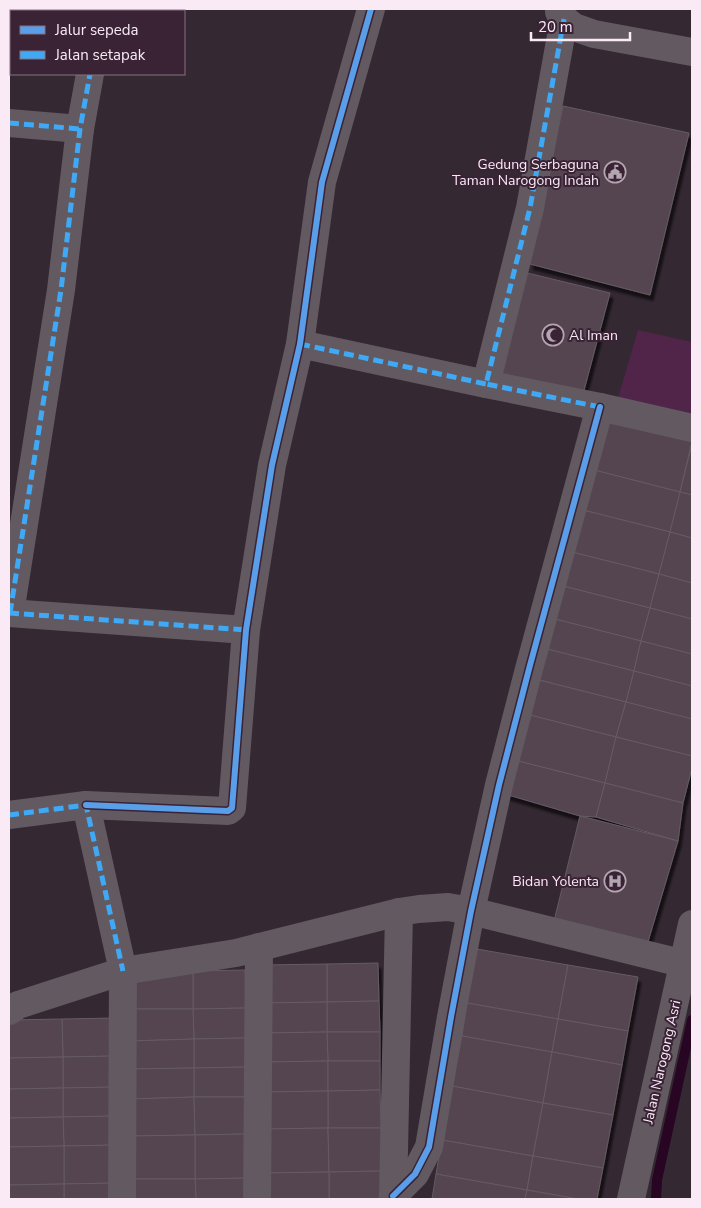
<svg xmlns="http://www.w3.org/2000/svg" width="701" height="1208" viewBox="0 0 701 1208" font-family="'Nunito Sans',sans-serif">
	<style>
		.green { fill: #512449 }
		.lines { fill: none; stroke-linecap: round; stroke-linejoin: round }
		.stream { stroke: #270523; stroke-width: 10 }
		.building { fill: #544451; stroke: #665b63; filter: url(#shadow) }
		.minor { stroke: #635961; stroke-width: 28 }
		.tertiary { stroke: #635961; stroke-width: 28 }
		.quiet { stroke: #3fa9f5; stroke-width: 5; stroke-dasharray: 10 5; stroke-linecap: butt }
		.cycleway-casing { stroke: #392335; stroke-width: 9 }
		.cycleway { stroke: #5a9eea; stroke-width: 6 }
		.labels { text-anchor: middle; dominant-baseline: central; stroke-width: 4; stroke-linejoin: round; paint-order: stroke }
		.poi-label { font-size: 14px; fill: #f9eaf6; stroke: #392335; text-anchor: end }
		.street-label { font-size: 14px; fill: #f9eaf6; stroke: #392335 }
	</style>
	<defs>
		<filter id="shadow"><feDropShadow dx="3" dy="5.5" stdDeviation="1" flood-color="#0009"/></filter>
	</defs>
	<rect width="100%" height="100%" fill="#342832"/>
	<polygon class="green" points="638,330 692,342 692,415 618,398"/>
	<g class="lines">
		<polyline class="stream" points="656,1199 657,1180 692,1020"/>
	</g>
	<g class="building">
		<polygon points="563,106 689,133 650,295 530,264"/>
		<polygon points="523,272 610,293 583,394 496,377"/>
		<polygon points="602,419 692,441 680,492 590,469"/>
		<polygon points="692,444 692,495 680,492"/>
		<polygon points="590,469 680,492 670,532 579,509"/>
		<polygon points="680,492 692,495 692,538 670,532"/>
		<polygon points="579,509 670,532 659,574 568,551"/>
		<polygon points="670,532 692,538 692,583 659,574"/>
		<polygon points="568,551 659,574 650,608 559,585"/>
		<polygon points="659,574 692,583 692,619 650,608"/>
		<polygon points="559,585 650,608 641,641 551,618"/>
		<polygon points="650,608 692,619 692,654 641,641"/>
		<polygon points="551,618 641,641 634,671 543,648"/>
		<polygon points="641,641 692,654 692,686 634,671"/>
		<polygon points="543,648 634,671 626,702 535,679"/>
		<polygon points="634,671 692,686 692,719 626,702"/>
		<polygon points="535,679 626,702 616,737 526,714"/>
		<polygon points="626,702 692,719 692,756 616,737"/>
		<polygon points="526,714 616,737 605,783 514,760"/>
		<polygon points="616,737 692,756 692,768 683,803 605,783"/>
		<polygon points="514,760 605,783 596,817 580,816 505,794"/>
		<polygon points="605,783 683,803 678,841 596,817"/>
		<polygon points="580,816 678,841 647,945 554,921"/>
		<polygon points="477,949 568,965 558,1019 467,1003"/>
		<polygon points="378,963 379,1001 327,1002 327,964"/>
		<polygon points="327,964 327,1002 264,1003 263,965"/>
		<polygon points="568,965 638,977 628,1031 558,1019"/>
		<polygon points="245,970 246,1008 193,1009 193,971"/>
		<polygon points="129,971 193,971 193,1009 130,1009"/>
		<polygon points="379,1001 380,1032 327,1032 327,1002"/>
		<polygon points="327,1002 327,1032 264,1033 264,1003"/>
		<polygon points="467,1003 558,1019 552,1052 462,1036"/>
		<polygon points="246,1008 246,1038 194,1039 193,1009"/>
		<polygon points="130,1009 193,1009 194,1039 130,1041"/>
		<polygon points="114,1018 114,1056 63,1057 62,1019"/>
		<polygon points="62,1019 63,1057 9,1058 9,1020"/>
		<polygon points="558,1019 628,1031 622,1065 552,1052"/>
		<polygon points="327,1032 380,1032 380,1061 328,1061"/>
		<polygon points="327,1032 328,1061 264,1062 264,1033"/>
		<polygon points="462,1036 552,1052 543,1103 452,1086"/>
		<polygon points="246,1038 246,1067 194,1068 194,1039"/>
		<polygon points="194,1039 194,1068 131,1069 130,1041"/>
		<polygon points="552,1052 622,1065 613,1115 543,1103"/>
		<polygon points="114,1056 115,1087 63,1088 63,1057"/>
		<polygon points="63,1057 63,1088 9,1089 9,1058"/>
		<polygon points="328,1061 328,1091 265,1092 264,1062"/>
		<polygon points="328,1061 380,1061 380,1090 328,1091"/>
		<polygon points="246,1067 247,1097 194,1097 194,1068"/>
		<polygon points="194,1068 194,1097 131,1099 131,1069"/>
		<polygon points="452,1086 543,1103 533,1156 442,1140"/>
		<polygon points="115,1087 115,1116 63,1117 63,1088"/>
		<polygon points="63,1088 63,1117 9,1118 9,1089"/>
		<polygon points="380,1090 381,1128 328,1128 328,1091"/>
		<polygon points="328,1091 328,1128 265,1129 265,1092"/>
		<polygon points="194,1097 195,1135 131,1136 131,1099"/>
		<polygon points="194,1097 247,1097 247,1134 195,1135"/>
		<polygon points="543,1103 613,1115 603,1168 533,1156"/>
		<polygon points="115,1116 116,1145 64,1146 63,1117"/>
		<polygon points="63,1117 64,1146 9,1147 9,1118"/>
		<polygon points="328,1128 329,1172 266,1173 265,1129"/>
		<polygon points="328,1128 381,1128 381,1171 329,1172"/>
		<polygon points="247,1134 248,1178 195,1179 195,1135"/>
		<polygon points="195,1135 195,1179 132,1179 131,1136"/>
		<polygon points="442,1140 533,1156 527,1190 436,1174"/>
		<polygon points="116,1145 116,1183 64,1184 64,1146"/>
		<polygon points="64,1146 64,1184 9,1185 9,1147"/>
		<polygon points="533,1156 603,1168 597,1199 578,1199 527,1190"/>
		<polygon points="381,1171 382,1199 329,1199 329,1172"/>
		<polygon points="329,1172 329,1199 266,1199 266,1173"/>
		<polygon points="436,1174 527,1190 525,1199 432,1199"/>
		<polygon points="248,1178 248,1199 196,1199 195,1179"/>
		<polygon points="132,1179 195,1179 196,1199 132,1199"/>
		<polygon points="116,1183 117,1199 64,1199 64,1184"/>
		<polygon points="64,1184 64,1199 9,1199 9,1185"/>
		<polygon points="527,1190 578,1199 525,1199"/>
	</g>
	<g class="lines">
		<g class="minor">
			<polyline points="100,11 101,9"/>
			<polyline points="564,19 530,208 486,384 600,407 692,428"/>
			<polyline points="9,123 80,129"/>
			<polyline points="300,344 486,384"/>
			<polyline points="9,613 246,630"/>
			<polyline points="10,613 61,290 80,129 90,74"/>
			<polyline points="86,805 228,811 232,808 246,630 272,465 300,344 322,182 371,9"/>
			<polyline points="9,815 86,805 123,971 122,1199"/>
			<polyline points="9,1011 18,1005 123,971 236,953 399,912 419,909 448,907 471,911 685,964"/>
			<polyline points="393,1196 415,1174 429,1147 451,1017 471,911 499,785 529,669 600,407"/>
			<polyline points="257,1199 259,947"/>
			<polyline points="393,1199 399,912"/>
		</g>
		<g class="tertiary">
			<polyline points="559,9 559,12 564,19 574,27 594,34 692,52"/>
			<polyline points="631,1199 692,924"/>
		</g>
		<g class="quiet">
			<polyline points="100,11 101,9"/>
			<polyline points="564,19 530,208 486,384 600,407"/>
			<polyline points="9,123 80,129"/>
			<polyline points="300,344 486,384"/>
			<polyline points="9,613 246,630"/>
			<polyline points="10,613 61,290 80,129 90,74"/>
			<polyline points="9,815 86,805 123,971"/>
		</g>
		<g class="cycleway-casing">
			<g id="cycleway">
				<polyline points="86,805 228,811 232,808 246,630 272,465 300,344 322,182 371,9"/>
				<polyline points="393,1196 415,1174 429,1147 451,1017 471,911 499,785 529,669 600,407"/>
			</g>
		</g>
		<use href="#cycleway" class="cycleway"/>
	</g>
	<defs>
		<g id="civic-ring" transform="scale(1.125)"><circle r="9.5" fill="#392335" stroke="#b4a6b1" stroke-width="1.5"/><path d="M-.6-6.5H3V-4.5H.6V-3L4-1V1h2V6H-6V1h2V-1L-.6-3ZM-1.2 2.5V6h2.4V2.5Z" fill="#b4a6b1"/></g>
		<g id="mosque-ring" transform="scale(1.125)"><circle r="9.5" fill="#392335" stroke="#b4a6b1" stroke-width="1.5"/><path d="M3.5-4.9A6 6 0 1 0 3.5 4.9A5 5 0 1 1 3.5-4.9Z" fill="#b4a6b1"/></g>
		<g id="hospital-ring" transform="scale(1.125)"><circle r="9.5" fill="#392335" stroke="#b4a6b1" stroke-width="1.5"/><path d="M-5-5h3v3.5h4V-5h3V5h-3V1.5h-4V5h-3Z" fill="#b4a6b1"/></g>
	</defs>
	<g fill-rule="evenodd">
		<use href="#civic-ring" x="615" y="172"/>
		<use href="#mosque-ring" x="553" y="335"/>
		<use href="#hospital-ring" x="615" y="881"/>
	</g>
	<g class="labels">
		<g class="poi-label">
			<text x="599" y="164">Gedung Serbaguna<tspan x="599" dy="16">Taman Narogong Indah</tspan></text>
			<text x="569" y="335" text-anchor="start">Al Iman</text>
			<text x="599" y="881">Bidan Yolenta</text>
		</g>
		<g class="street-label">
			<text transform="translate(662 1062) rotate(-77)">Jalan Narogong Asri</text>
		</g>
	</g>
	<rect width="701" height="1208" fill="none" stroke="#f9eaf6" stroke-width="20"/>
	<rect x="10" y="10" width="175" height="65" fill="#392335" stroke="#867382"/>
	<rect x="20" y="26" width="25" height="8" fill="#5a9eea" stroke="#867382"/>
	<text x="55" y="35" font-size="15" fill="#f9eaf6">Jalur sepeda</text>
	<rect x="20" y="51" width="25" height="8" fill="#3fa9f5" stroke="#867382"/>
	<text x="55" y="60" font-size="15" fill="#f9eaf6">Jalan setapak</text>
	<path d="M531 32v8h99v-8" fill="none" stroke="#f9eaf6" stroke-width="2.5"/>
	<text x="538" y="32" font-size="15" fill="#f9eaf6" stroke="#392335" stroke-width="4" paint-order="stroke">20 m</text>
</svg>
